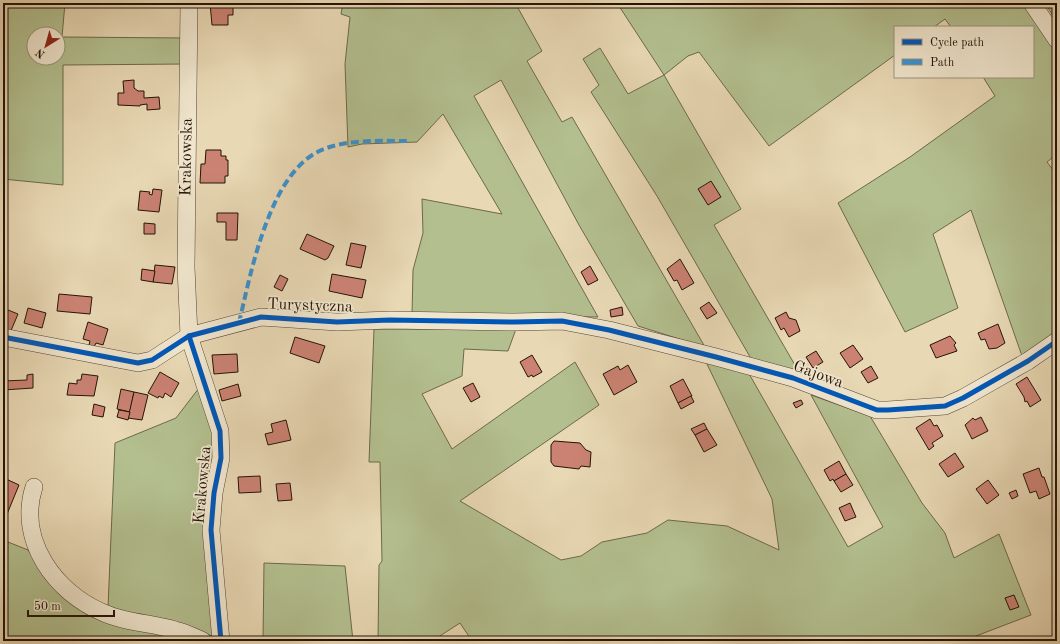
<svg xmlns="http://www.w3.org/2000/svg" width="1060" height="644" viewBox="0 0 1060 644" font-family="'Old Standard TT',serif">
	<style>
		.green { fill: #b3bf8f; stroke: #6c694b; fill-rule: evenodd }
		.building { fill: #cb8273; stroke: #241307 }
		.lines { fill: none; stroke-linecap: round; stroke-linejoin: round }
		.minor-casing { stroke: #554432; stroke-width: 18 }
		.minor { stroke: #f0e6ce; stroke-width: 17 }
		.quiet { stroke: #3b92d1; stroke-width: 4; stroke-dasharray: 8 4; stroke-linecap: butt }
		.cycleway-casing { stroke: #f0e6ce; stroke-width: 8 }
		.cycleway { stroke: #0057b8; stroke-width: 5 }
		.labels { text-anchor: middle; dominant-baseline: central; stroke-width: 3.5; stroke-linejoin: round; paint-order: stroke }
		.street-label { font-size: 16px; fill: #241307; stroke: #f0e6ce }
	</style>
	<rect width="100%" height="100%" fill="#e8d8b4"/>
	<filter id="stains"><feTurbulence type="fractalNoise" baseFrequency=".005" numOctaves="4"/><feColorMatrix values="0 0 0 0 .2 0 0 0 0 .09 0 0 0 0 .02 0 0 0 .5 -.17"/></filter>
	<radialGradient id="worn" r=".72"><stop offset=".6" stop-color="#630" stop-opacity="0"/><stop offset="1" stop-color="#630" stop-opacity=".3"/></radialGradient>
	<g class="green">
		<path d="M3,3H65L62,37L185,38V64L63,65V185L3,179ZM34,34H58V58H34Z"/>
		<polygon points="343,3 532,3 518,8 542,51 527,61 562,122 572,117 705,347 638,326 579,225 501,80 474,96 598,317 412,315 413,270 423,233 422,199 502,214 443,114 417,142 362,144 348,147 345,64 350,17 341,14"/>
		<polygon points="617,3 1024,3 1057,51 1057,154 1047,162 1057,175 1057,220 1055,221 1057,227 1057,332 1022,356 971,210 933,234 958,308 905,332 838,203 910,157 995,96 983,77 1033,77 1033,27 951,27 945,19 934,27 895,27 895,55 769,146 699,52 688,56 664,75 741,209 714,225 803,379 753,362 657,196 591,92 599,85 583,59 600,48 628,94 664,75"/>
		<polygon points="1045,3 1057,3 1057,22"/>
		<polygon points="374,329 516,329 508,351 464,349 462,376 422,394 452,449 575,362 599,405 460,501 561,560 581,556 602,542 647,533 668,520 727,526 779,550 772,499 706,362 748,372 848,547 883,527 811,395 870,416 922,503 945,533 954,558 999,534 1031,615 976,636 978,641 472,641 460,623 432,641 378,641 379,565 382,561 380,462 369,462"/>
		<polygon points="199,388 214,440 205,545 216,637 129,615 108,607 115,443 176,418"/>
		<polygon points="3,540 28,550 66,595 174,634 172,641 3,641"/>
		<polygon points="264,563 345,566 353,641 263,641"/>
	</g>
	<g class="building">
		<polygon points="210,3 233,3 233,15 228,15 228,25 212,25"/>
		<polygon points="134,80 134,88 138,91 144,91 144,98 159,97 160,109 147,110 147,104 140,105 140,106 118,105 118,93 124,93 123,81"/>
		<polygon points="206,150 221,150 221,156 226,156 226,160 228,160 228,176 225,176 225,183 200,183 201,164 205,164"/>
		<polygon points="711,181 721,197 708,205 698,189"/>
		<polygon points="153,189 162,190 159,212 138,210 140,191 150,192 149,194 152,195"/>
		<polygon points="217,213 238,213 237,240 226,240 226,222 217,222"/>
		<polygon points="144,223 155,224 155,234 144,234"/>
		<polygon points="307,234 334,246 328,258 325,260 300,249"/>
		<polygon points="351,243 366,246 361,268 346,265"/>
		<polygon points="680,259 694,283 682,290 677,280 674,281 667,269"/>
		<polygon points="155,265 175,267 172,284 153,282"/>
		<polygon points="590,266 598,280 588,285 581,272"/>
		<polygon points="142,269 155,271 153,282 141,280"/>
		<polygon points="332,274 366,280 362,298 329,291"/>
		<polygon points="280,275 288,279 282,291 274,287"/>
		<polygon points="59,294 92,297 90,314 57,311"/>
		<polygon points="709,302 717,313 707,319 700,308"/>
		<polygon points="622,307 623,315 611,317 610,310"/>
		<polygon points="3,308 18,314 10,333 3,330 5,317 3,316"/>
		<polygon points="28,308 46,313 42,328 24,323"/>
		<polygon points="786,312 789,318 796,320 800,331 789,337 784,328 781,330 775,318"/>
		<polygon points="88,322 108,329 103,345 96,343 94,347 89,345 90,341 83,339"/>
		<polygon points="998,324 1005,343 997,348 989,349 985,339 981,340 978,333"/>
		<polygon points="950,336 956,343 954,345 957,351 936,358 930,345"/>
		<polygon points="295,337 325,346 319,363 290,353"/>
		<polygon points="853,345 863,359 850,368 840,353"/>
		<polygon points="816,351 823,362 813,368 806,357"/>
		<polygon points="237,354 238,372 214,374 212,355"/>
		<polygon points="532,355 542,372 533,377 532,375 528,377 520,362"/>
		<polygon points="628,365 637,382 614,395 603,374 618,366 620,370"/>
		<polygon points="871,366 878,378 868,383 861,372"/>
		<polygon points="160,372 179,383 171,397 165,393 163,398 159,396 158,398 148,393"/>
		<polygon points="33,374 33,388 3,390 3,381 27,380 27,375"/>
		<polygon points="82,374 98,376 94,396 67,395 69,383 77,384 77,380 81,380"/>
		<polygon points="1027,377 1041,400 1030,407 1027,401 1025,402 1024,397 1016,384"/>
		<polygon points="683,379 692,396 678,403 670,386"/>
		<polygon points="473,383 480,397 471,402 463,388"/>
		<polygon points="238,384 241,396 222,401 219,390"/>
		<polygon points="121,389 134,392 130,412 117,409"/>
		<polygon points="134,392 148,395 142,420 128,418"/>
		<polygon points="691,396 694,402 681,409 678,403"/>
		<polygon points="801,400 803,404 796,408 793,403"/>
		<polygon points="94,404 105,407 103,417 92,415"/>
		<polygon points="119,410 130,412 128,420 117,417"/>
		<polygon points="981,417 988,431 972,439 965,425 973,418 975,420"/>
		<polygon points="930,419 934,426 937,425 943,436 932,443 934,446 929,450 916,428"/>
		<polygon points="286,420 291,440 268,445 265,434 273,432 271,424"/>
		<polygon points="704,423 707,429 695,435 691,429"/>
		<polygon points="707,429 717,445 704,452 695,435"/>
		<polygon points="554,441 580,443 586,450 591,452 590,467 581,466 579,469 554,466 551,462 551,445"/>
		<polygon points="955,453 964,467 948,477 939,464"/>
		<polygon points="839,461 846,474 834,481 833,479 830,481 824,470"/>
		<polygon points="1039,468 1042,477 1044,477 1050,494 1039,499 1036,491 1030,493 1023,474"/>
		<polygon points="846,474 853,485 841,492 834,481"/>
		<polygon points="260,476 261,492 239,493 238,477"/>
		<polygon points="4,478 19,485 5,519 3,519"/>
		<polygon points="988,480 999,495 987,504 976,489"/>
		<polygon points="290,483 292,500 278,501 276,484"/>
		<polygon points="1016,490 1018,496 1012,499 1009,493"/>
		<polygon points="850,503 856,517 845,521 839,508"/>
		<polygon points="1014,595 1019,607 1010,610 1005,598"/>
	</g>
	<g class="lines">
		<g class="minor-casing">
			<g id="minor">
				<polyline points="189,3 186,267 189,336 220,431 221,458 214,493 211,530 221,641"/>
				<polyline points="1032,3 1057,40"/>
				<polyline points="3,337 138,363 152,360 189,336 261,317 337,322 390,320 515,322 562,321 609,330 716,357 793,378 877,410 888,410 945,406 963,398 1028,361 1057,341"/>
				<path d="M34,487C17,540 55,593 104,613C126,623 152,623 175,630C185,632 194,637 203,641"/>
			</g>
		</g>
		<use href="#minor" class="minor"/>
		<path class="quiet" d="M239,323C251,272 270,169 324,149C350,139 380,141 408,141"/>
		<g class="cycleway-casing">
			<g id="cycleway">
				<polyline points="189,336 220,431 221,458 214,493 211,530 221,641"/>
				<polyline points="3,337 138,363 152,360 189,336 261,317 337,322 390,320 515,322 562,321 609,330 716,357 793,378 877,410 888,410 945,406 963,398 1028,361 1057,341"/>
			</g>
		</g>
		<use href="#cycleway" class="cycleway"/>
	</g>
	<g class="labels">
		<g class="street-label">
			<text transform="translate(187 157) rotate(-89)">Krakowska</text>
			<text transform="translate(310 306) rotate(2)">Turystyczna</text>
			<text transform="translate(818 375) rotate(20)">Gajowa</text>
			<text transform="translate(203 485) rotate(-85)">Krakowska</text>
		</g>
	</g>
	<rect width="1060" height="644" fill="none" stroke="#e8d8b4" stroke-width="16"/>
	<rect x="4" y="4" width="1052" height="636" fill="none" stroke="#241307" stroke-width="2"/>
	<rect x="8" y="8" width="1044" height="628" fill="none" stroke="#241307"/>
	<rect x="894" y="26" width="140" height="52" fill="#f0e6ce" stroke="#9e927e"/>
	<rect x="902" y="39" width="20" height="6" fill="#0057b8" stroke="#9e927e"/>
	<text x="930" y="46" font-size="12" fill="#241307">Cycle path</text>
	<rect x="902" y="59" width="20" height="6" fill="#3b92d1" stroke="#9e927e"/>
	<text x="930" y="66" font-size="12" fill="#241307">Path</text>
	<g transform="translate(46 46) rotate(217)"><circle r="19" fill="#f0e6ce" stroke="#9e927e"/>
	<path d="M0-3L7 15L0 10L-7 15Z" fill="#8f2418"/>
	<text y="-6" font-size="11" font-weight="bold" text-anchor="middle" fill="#241307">N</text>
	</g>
	<path d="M28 610v6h86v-6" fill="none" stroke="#241307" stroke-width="2"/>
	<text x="34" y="610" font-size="12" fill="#241307" stroke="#f0e6ce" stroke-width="3" paint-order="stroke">50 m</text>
	<rect width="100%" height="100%" filter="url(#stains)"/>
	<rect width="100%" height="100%" fill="url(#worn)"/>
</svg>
